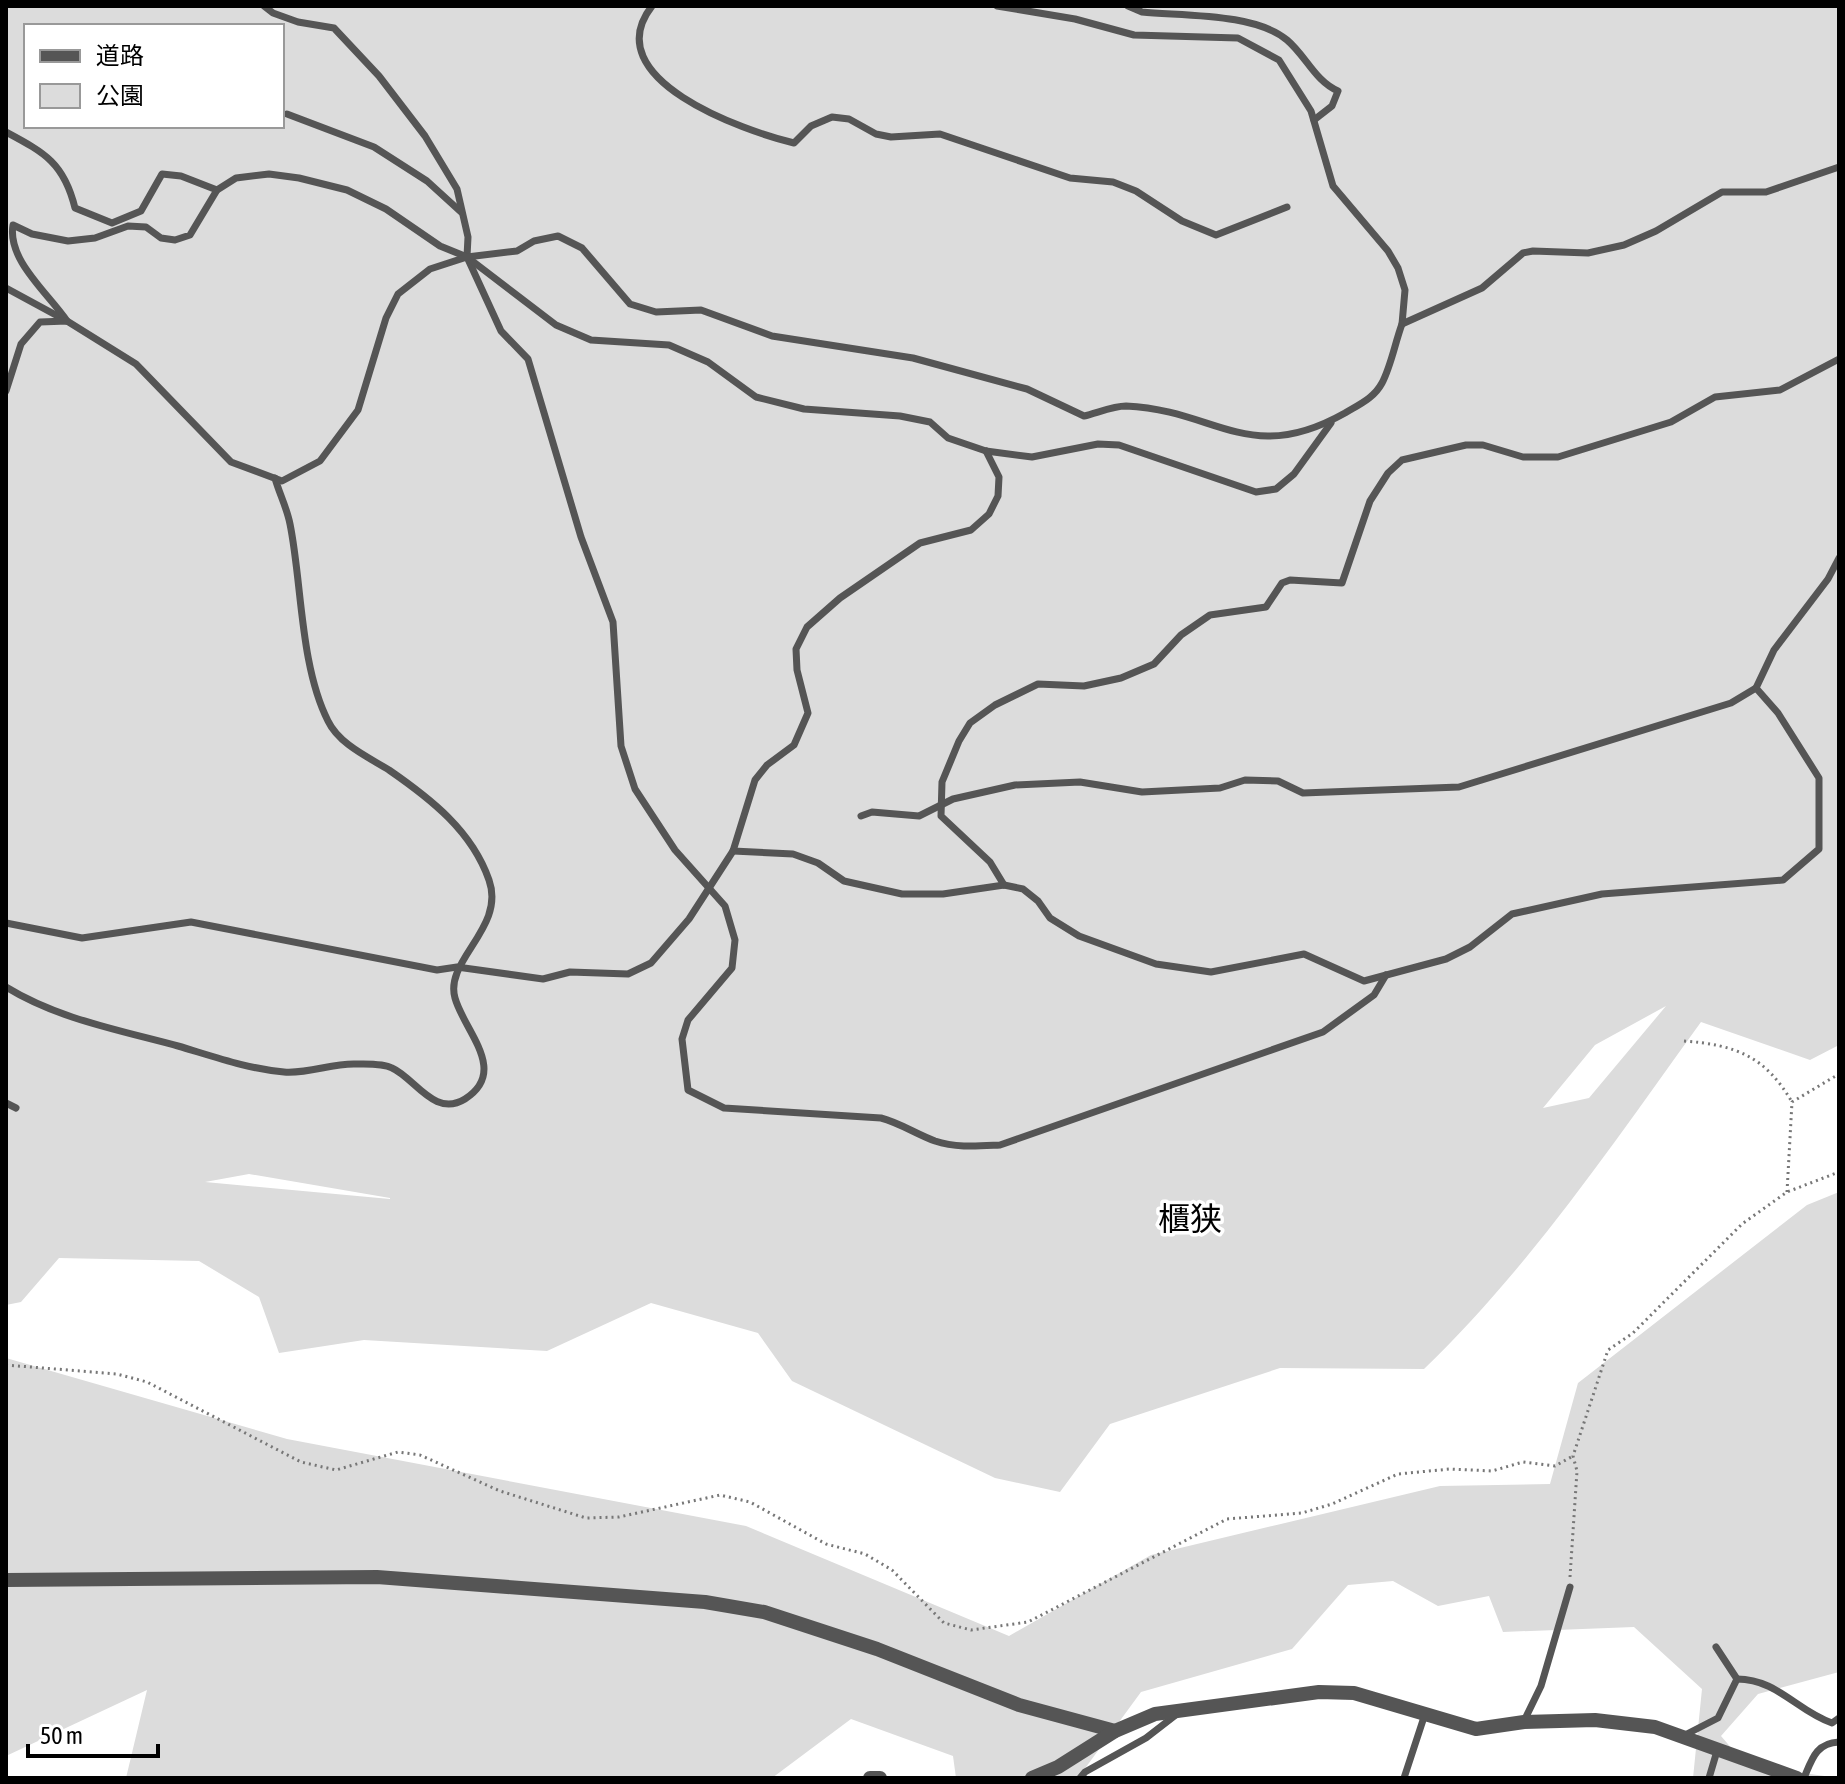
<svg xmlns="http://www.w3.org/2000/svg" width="1845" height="1784" viewBox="0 0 1845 1784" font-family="'Asap Condensed','Noto Sans JP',sans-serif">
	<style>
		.green { fill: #dcdcdc; fill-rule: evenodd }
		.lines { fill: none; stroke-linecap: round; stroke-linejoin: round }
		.path { stroke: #777; stroke-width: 3; stroke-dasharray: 2 4; stroke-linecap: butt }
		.lane { stroke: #555; stroke-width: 7 }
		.street { stroke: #555; stroke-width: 14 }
		.labels { text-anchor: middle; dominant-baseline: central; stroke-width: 7; stroke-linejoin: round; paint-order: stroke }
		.quarter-label { font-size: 32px; fill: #000; stroke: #fff }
	</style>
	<rect width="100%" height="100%" fill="#fff"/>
	<g class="green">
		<path d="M6,6H1839V1045L1810,1060L1701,1022C1614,1142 1531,1266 1424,1369L1280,1368L1110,1424L1060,1492L995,1478L792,1381L758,1333L651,1303L547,1351L364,1340L279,1353L259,1297L199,1261L59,1258L21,1302L6,1305ZM26,26H282V126H26ZM1666,1006L1589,1098L1543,1108L1595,1045ZM249,1174L390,1198V1199L205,1182Z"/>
		<polygon points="1839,1192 1839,1672 1758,1694 1721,1736 1746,1765 1839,1778 1693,1778 1702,1689 1634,1627 1503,1632 1489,1596 1438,1606 1393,1581 1348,1585 1292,1649 1141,1692 1078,1778 956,1778 953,1756 851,1719 772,1778 126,1778 147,1690 6,1756 6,1358 287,1439 746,1526 1009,1636 1151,1555 1440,1486 1550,1484 1578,1383 1807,1205"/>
	</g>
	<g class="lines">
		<g class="path">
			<path d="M1684,1041C1736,1045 1765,1056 1792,1102"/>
			<polyline points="1787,1192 1792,1102 1839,1074"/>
			<polyline points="6,1365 117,1374 147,1382 301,1462 336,1470 398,1452 420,1455 500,1491 586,1518 619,1517 720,1495 750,1502 826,1544 865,1554 892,1570 944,1623 971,1630 1028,1622 1227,1519 1302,1513 1332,1504 1398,1474 1450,1469 1492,1471 1523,1462 1555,1466 1573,1456"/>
			<polyline points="1570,1577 1577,1471 1573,1456 1608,1350 1633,1333 1742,1224 1787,1192 1839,1172"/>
		</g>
		<g class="lane">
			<path d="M264,6L273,13L298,22L334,28L379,76L425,136L457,189L468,237L467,257L501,331L528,359L581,537L613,622L621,746L635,789L675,850L725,906L735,940L732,968L688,1020L682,1039L688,1090L724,1108L881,1118C900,1123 916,1134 935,1141C956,1148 978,1146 1000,1145L1323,1032L1374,995L1386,975"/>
			<path d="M652,6C595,79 744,131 794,143L811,126L832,117L849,119L876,134L891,137L940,134L1070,178L1113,182L1136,191L1182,221L1216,235L1287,207"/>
			<polyline points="997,6 1075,19 1134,35 1238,38 1279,60 1311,111 1333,186 1388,251 1398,268 1405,290 1402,324"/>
			<path d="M1128,6L1142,12C1184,16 1255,13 1287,40C1306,56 1315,81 1338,91L1332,106L1314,120"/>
			<polyline points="287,114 374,147 427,181 461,212"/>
			<path d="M6,132C45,153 64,163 75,208L112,223L141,211L162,174L181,176L217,190"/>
			<polyline points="6,288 65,320"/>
			<path d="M67,321C48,293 7,260 13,225L32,234L68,241L95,238L128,226L146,227L161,238L175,240L190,235L217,190L236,178L269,174L299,178L347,190L386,209L440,246L467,257L556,325L591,340L669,345L708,362L756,397L804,409L900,416L930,422L948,438L986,451L1032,457L1098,444L1119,445L1256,492L1276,489L1294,474L1331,423"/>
			<path d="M6,391L21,344L40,322L67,321L136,364L231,462L282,481L320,461L358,410L386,318L398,294L430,269L467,257L517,251L534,241L558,236L582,248L630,304L656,312L701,310L772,336L913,358L1027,389L1084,416C1097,413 1113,406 1126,406C1217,410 1249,467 1345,413C1360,404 1374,398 1382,383C1391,366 1395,343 1402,324L1482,288L1523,253L1533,251L1588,253L1624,245L1656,231L1722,192H1766L1839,167"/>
			<polyline points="861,816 872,812 919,816 953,799 1015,785 1080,782 1142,792 1220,788 1245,780 1278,781 1303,793 1459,787 1731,703 1756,688 1774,650 1828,579 1839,558"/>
			<polyline points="733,851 793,854 818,863 844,881 902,894 943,894 1004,885 1023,889 1038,901 1050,918 1079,936 1156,964 1211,972 1304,954 1364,981 1446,959 1470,947 1512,914 1602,894 1783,880 1819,849 1819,778 1778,713 1756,688"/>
			<polyline points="1004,885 990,862 941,816 942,782 959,741 970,723 995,705 1038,684 1084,686 1121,678 1154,664 1181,635 1210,615 1266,607 1282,583 1290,580 1342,583 1370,501 1388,473 1402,460 1466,445 1483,445 1523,457 1558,457 1671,422 1715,397 1780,390 1839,359"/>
			<polyline points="6,923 82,938 191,922 437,970 457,967 543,979 570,972 628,974 651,963 689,919 733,851 755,780 767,765 794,745 808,713 797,670 796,649 807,627 840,598 920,543 971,530 989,514 998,496 999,477 986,451"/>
			<path d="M6,987C58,1019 119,1030 178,1046C212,1056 248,1069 284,1072C309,1074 332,1063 356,1064C366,1064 383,1063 392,1068C415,1078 434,1118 465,1099C509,1071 464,1031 455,998C444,960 506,928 489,880C472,831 431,799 389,770C368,757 339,744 328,721C300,666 302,583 290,524C287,508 279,493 275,478"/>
			<polyline points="6,1103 16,1108"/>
			<polyline points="1716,1647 1737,1679"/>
			<polyline points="1524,1721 1541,1686 1570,1587"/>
			<path d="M1683,1736L1718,1718L1737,1679C1777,1679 1797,1711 1832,1723L1839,1718"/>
			<polyline points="1080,1778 1085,1772 1146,1738 1177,1714"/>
			<polyline points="1404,1778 1425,1714"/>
			<polyline points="1709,1778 1717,1751"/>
			<path d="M1804,1778C1812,1759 1816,1743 1839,1742"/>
		</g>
		<g class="street">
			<polyline points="6,1580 377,1577 705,1602 764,1612 877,1649 1019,1705 1115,1731"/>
			<polyline points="870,1778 880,1778"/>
			<polyline points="1032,1778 1058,1767 1115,1731 1155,1714 1319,1692 1354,1693 1476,1729 1524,1722 1595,1720 1655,1727 1797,1778"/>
		</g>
	</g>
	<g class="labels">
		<g class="quarter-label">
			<text x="1190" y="1218">櫃狭</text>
		</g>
	</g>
	<rect width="1845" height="1784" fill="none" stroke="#000000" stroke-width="16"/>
	<rect x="24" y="24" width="260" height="104" fill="#ffffff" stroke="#999999" stroke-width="2"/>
	<rect x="40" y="50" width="40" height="12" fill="#555555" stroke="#999999" stroke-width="2"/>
	<text x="96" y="64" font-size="24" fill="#000000">道路</text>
	<rect x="40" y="84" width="40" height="24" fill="#dcdcdc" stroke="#999999" stroke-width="2"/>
	<text x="96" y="104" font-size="24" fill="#000000">公園</text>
	<path d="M28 1744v12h130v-12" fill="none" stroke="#000000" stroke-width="4"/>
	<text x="40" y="1744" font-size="24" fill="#000000" stroke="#ffffff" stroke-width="6" paint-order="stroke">50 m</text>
</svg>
